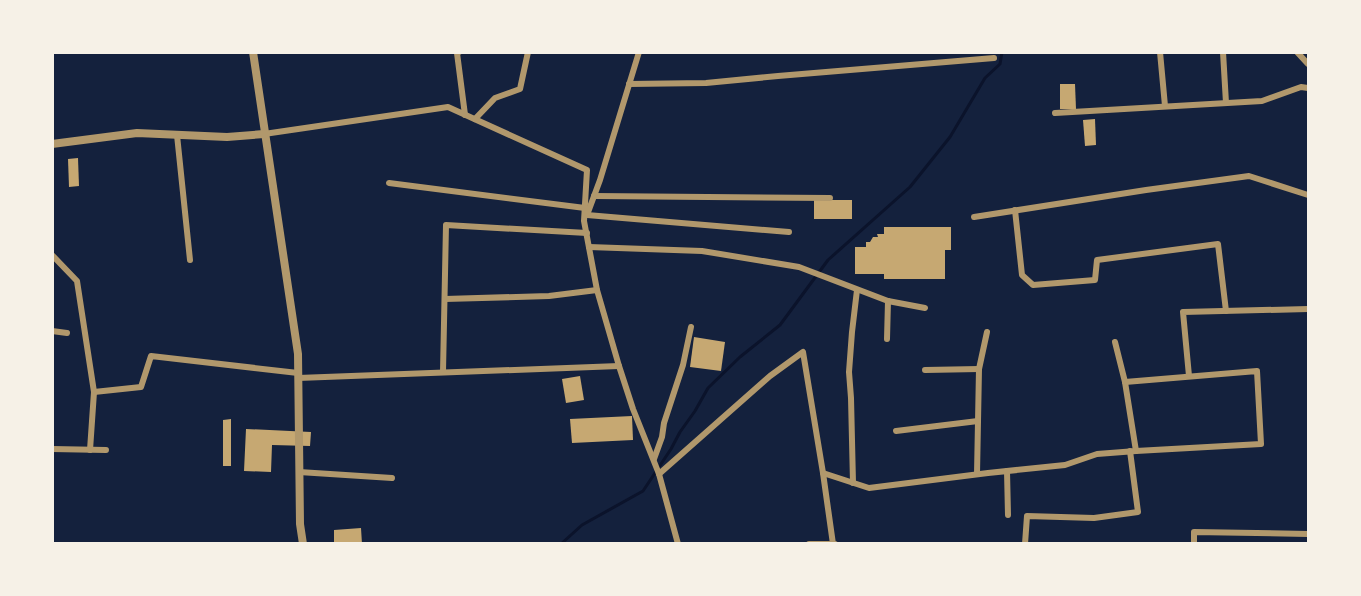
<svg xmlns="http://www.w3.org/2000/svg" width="1361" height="596" viewBox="0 0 1361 596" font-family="Merriweather,serif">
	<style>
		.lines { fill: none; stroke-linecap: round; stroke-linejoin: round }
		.stream { stroke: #0b132b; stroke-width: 3 }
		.building { fill: #c6a872 }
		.minor { stroke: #b1986c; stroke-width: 6 }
		.tertiary { stroke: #b1986c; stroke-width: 8 }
	</style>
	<rect width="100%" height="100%" fill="#14213d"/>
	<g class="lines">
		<polyline class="stream" points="561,544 582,525 643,491 671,449 680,432 695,411 708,388 740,357 780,325 828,260 910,187 950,137 985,78 1000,64 1002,52"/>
	</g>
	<g class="building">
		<polygon points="1060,84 1075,84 1076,109 1060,109"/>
		<polygon points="1095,119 1096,145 1085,146 1083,120"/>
		<polygon points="78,158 79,186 69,187 68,159"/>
		<rect x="814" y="200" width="38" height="19"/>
		<polygon points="884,227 951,227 951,250 945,250 945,279 884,279 884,274 855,274 855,247 866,247 866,242 870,242 873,237 878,237 877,234 884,234"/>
		<polygon points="694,337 725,342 721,371 690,367"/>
		<polygon points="580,376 584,400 566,403 562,379"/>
		<polygon points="632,416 633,440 572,443 570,419"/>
		<polygon points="231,419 231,466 223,466 223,420"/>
		<polygon points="246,429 311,432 310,446 272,445 271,472 244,471"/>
		<polygon points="361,528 362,544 334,544 334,530"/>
	</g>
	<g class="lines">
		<g class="minor">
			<polyline points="459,52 457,53 465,115"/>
			<polyline points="1160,52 1165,106"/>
			<polyline points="1223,52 1226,103"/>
			<polyline points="1297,52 1308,64"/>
			<polyline points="629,84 706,83 778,76 994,58"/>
			<polyline points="1055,113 1262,101 1301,87 1308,88"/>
			<polyline points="475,119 495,98 520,89 528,52"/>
			<polyline points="264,134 448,107 587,170 584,221 597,290 619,366 633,409 659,474 678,544"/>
			<polyline points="177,135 190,260"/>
			<polyline points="389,183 585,208"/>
			<polyline points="594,196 830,198"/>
			<polyline points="1015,210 1022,275 1033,285 1095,280 1097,260 1218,244 1226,311"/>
			<polyline points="587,215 789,232"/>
			<polyline points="587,215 600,180 639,52"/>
			<polyline points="974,217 1146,190 1249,176 1308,195"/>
			<polyline points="589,247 702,251 799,267 888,301 925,308"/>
			<polyline points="52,255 77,281 94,392 90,450"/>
			<polyline points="445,299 549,296 597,290"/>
			<polyline points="52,331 67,333"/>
			<polyline points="887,339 888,301"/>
			<polyline points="1115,342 1125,382 1136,451"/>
			<polyline points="925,370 979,369"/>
			<polyline points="443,372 446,225 587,233"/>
			<polyline points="1189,376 1183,312 1308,309"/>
			<polyline points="298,378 619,366"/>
			<polyline points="94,392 141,387 151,356 298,373"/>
			<polyline points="896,431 978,421"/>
			<polyline points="52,449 106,450"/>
			<polyline points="654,459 662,437 664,423 683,365 691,327"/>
			<polyline points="1007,471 1008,515"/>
			<polyline points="299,472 392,478"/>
			<polyline points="659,474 770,376 803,352 823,473"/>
			<polyline points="977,474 979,369 987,332"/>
			<polyline points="853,483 851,398 849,372 852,332 857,290"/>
			<polyline points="809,544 835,544"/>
			<polyline points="833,544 823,473 869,488 988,473 1065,465 1097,454 1136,451 1261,444 1257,371 1125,382"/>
			<polyline points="1025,544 1027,516 1094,518 1138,512 1130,451"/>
			<polyline points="1194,544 1194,532 1308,534"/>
		</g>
		<g class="tertiary">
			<polyline points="253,52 298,354 300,524 303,544"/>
			<polyline points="52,144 137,133 227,137 264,134"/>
		</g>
	</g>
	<rect width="1361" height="596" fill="none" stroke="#f6f1e7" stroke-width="108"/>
</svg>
